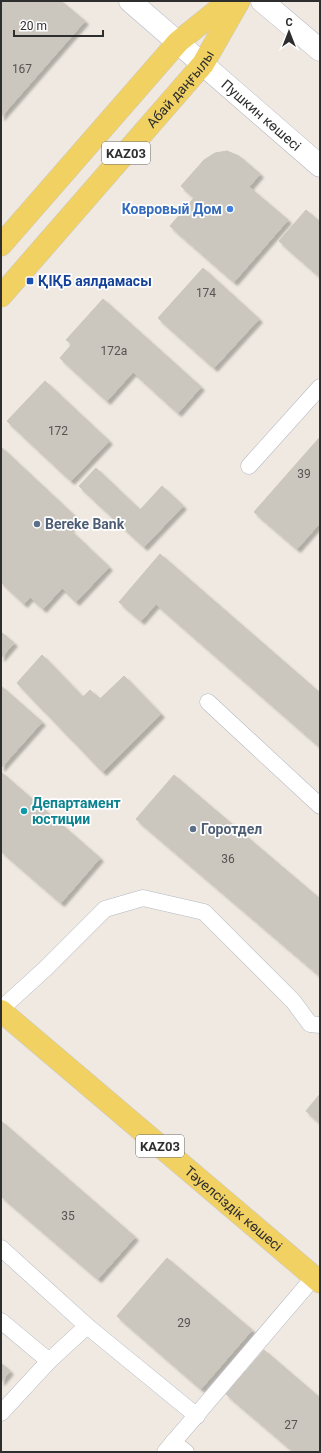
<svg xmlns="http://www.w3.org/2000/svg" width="321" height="1453" viewBox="0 0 321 1453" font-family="Roboto,sans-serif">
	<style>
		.building { fill: #cbc7bf; stroke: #cbc5ba; filter: url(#shadow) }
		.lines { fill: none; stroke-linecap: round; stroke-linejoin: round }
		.service-casing { stroke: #b4b7c1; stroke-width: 17 }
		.minor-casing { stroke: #b4b7c1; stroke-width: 23 }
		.primary-casing { stroke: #c9c9c9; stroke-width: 23 }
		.service { stroke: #fff; stroke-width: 16 }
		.minor { stroke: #fff; stroke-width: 22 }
		.primary { stroke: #f2d163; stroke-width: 22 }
		.shop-dot { fill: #3f7fe0; stroke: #fff; stroke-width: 1.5 }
		.transit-dot { fill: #1a4fb4; stroke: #fff; stroke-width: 1.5 }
		.service-dot { fill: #5c6f8a; stroke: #fff; stroke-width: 1.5 }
		.culture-dot { fill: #0f9aa8; stroke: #fff; stroke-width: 1.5 }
		.labels { text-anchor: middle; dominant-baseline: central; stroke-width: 3.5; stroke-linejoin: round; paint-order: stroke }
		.number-label { font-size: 12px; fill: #555452 }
		.shield { fill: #fff; stroke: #6d6d6d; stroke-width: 1 }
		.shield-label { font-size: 13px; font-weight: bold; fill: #2e2e2e }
		.street-label { font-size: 14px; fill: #2e2e2e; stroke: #fff }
		.shop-label { font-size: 14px; font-weight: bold; fill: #366cbe; stroke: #fff; text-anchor: end }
		.transit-label { font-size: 14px; font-weight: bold; fill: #164399; stroke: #fff; text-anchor: start }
		.service-label { font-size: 14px; font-weight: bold; fill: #4e5e75; stroke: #fff; text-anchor: start }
		.culture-label { font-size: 14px; font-weight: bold; fill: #0d838f; stroke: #fff; text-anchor: start }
	</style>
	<defs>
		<filter id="shadow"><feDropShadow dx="3.5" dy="3.5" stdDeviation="1" flood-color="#0004"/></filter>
	</defs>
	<rect width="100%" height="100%" fill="#efe9e1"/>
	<g class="building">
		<polygon points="1,1 61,1 85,21 1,117"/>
		<polygon points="227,151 239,156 260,174 249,187 288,220 234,282 170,226 194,198 181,186 204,160 215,153"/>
		<polygon points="306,210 320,222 320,277 279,241"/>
		<polygon points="203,268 259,319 214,368 158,318"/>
		<polygon points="103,299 201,387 178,413 133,372 107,401 60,358 72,344 66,340"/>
		<polygon points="45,381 109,441 71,481 7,421"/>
		<polygon points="320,437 320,523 297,549 254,512"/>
		<polygon points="1,447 79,520 69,529 109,567 76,602 62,588 43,609 30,597 24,604 1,582"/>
		<polygon points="96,468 140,510 162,486 183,506 144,547 79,486"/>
		<polygon points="160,554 320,693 320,747 156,604 141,621 119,602"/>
		<polygon points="1,632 14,643 1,658"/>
		<polygon points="42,655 83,697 90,690 100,699 124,676 161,714 103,772 17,683"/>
		<polygon points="1,686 42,722 1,768"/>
		<polygon points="1,772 100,858 61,903 1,851"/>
		<polygon points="174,775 320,899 320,976 136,819"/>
		<polygon points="320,1094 320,1123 306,1111"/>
		<polygon points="1,1121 135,1237 98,1279 1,1196"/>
		<polygon points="167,1258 252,1330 201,1389 117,1316"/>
		<polygon points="264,1350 320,1398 320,1452 294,1452 226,1394"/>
		<polygon points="1,1363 10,1371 1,1382"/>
	</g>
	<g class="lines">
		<g class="service-casing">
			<g id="service">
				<polyline points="249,466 320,387"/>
				<polyline points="208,702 320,806"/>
				<polyline points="1,1009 45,969 105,909 143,898 204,912 293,1001 310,1024 320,1025"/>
				<polyline points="1,1248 87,1326 197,1416"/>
				<polyline points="1,1321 49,1361 87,1326"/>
				<polyline points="1,1413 49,1361"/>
				<polyline points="173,1442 186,1452"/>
				<polyline points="165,1452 314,1277"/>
			</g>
		</g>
		<g class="minor-casing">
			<g id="minor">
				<path id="s1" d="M130,1L320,166"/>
				<polyline points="262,1 320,50"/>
			</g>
		</g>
		<g class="primary-casing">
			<g id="primary">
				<polyline points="1,245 178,42 229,1"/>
				<path id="s2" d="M1,296L203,64L239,1"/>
				<path id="s3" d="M1,1011L320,1282"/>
			</g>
		</g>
		<use href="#service" class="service"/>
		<use href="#minor" class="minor"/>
		<use href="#primary" class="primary"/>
	</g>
	<circle class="shop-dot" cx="230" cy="209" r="4"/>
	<rect class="transit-dot" x="26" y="277" width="8" height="8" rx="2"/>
	<g class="service-dot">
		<circle cx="37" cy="524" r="4"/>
		<circle cx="193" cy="829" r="4"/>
	</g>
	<circle class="culture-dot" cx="24" cy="811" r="4"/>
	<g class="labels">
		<g class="number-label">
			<text x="22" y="69">167</text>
			<text x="206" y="293">174</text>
			<text x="114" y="351">172а</text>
			<text x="58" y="431">172</text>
			<text x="304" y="474">39</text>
			<text x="228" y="859">36</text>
			<text x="68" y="1216">35</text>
			<text x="184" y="1323">29</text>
			<text x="291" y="1425">27</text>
		</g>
		<g class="shield">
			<rect x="102" y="142" width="48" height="22" rx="3"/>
			<rect x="136" y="1135" width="48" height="22" rx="3"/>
		</g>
		<g class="shield-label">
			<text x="126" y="153">KАZ03</text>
			<text x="160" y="1146">KАZ03</text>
		</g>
		<g class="street-label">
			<text stroke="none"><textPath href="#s2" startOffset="274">Абай даңғылы</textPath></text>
			<text stroke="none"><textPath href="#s1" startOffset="174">Пушкин көшесі</textPath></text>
			<text stroke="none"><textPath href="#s3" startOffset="305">Тәуелсіздік көшесі</textPath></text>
		</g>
		<g class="shop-label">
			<text x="222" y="209">Ковровый Дом</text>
		</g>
		<g class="transit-label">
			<text x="38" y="281">ҚІҚБ аялдамасы</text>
		</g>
		<g class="service-label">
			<text x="45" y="524">Bereke Bank</text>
			<text x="201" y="829">Горотдел</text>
		</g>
		<g class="culture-label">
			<text x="32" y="803">Департамент<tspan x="32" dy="16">юстиции</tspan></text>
		</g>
	</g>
	<rect width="321" height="1453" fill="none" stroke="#2e2e2e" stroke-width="4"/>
	<g transform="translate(289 32)" stroke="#ffffff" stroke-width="3" paint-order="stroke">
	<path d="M0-3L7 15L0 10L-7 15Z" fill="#2e2e2e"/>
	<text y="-6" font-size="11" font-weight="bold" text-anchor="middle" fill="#2e2e2e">С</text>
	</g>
	<path d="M14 30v6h89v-6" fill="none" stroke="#2e2e2e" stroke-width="2"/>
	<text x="20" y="30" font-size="12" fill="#2e2e2e" stroke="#ffffff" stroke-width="3" paint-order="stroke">20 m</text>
</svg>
